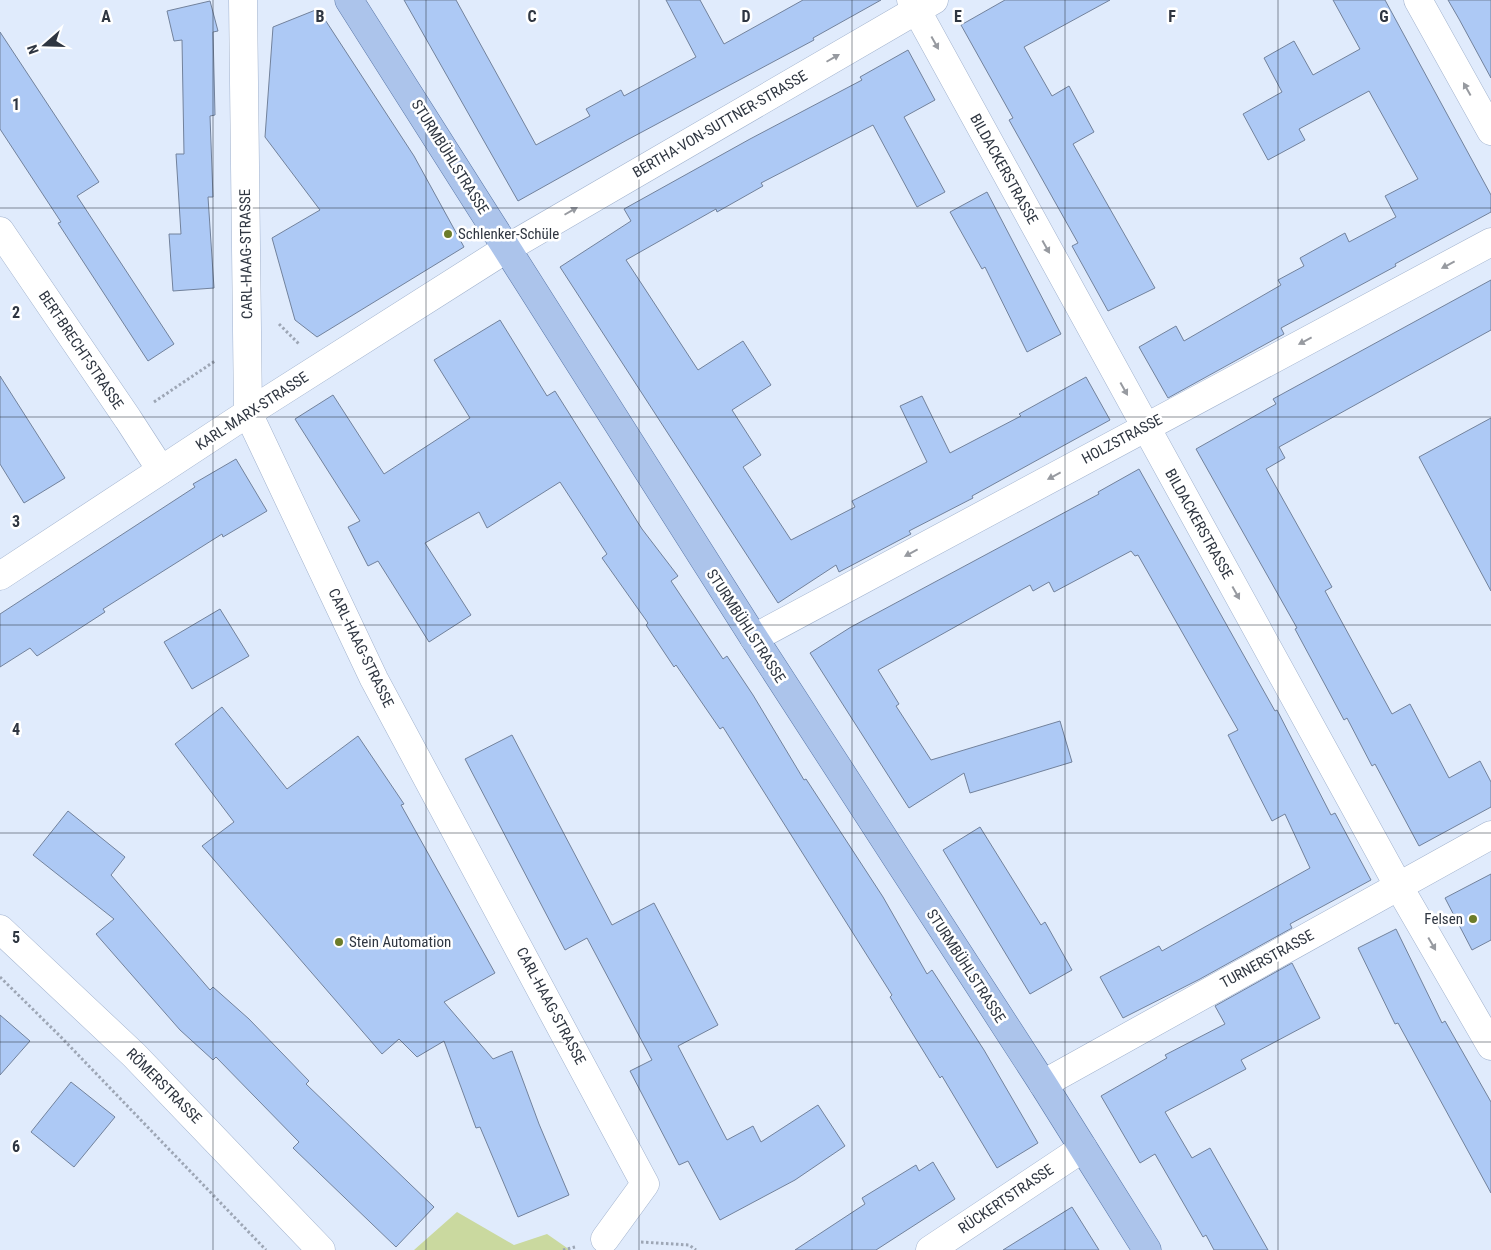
<svg xmlns="http://www.w3.org/2000/svg" width="1491" height="1250" viewBox="0 0 1491 1250" font-family="'Roboto Condensed',sans-serif">
	<style>
		.green { fill: #cad99f }
		.building { fill: #adc9f5; stroke: #72829c }
		.lines { fill: none; stroke-linecap: round; stroke-linejoin: round }
		.minor-casing { stroke: #a1b2cd; stroke-width: 29 }
		.major-casing { stroke: #5c78a7; stroke-width: 29 }
		.path { stroke: #9da6b5; stroke-width: 3; stroke-dasharray: 2.5 2.5; stroke-linecap: butt }
		.minor { stroke: #fff; stroke-width: 28 }
		.major { stroke: #acc4eb; stroke-width: 28 }
		.oneway { fill: #979aa0 }
		.grid { fill: none; stroke: #2f3641; stroke-width: 1; stroke-opacity: 0.55 }
		.poi-dot { fill: #6c7c2a; stroke: #fff; stroke-width: 2 }
		.labels { text-anchor: middle; dominant-baseline: central; stroke-width: 5; stroke-linejoin: round; paint-order: stroke }
		.street-label { font-size: 15px; fill: #2f3641; stroke: #fff }
		.poi-label { font-size: 15px; fill: #2f3641; stroke: #fff; text-anchor: start }
		.grid-label { font-size: 16px; text-anchor: middle; font-weight: bold; fill: #2f3641; stroke: #fff; stroke-width: 5; stroke-linejoin: round; paint-order: stroke }
	</style>
	<rect width="100%" height="100%" fill="#e0ebfc"/>
	<polygon class="green" points="457,1212 514,1245 547,1234 570,1250 414,1250"/>
	<g class="building">
		<polygon points="404,0 456,0 536,145 590,116 586,109 621,90 624,96 696,57 666,0 700,0 724,44 803,0 881,0 813,38 814,40 627,140 518,201"/>
		<polygon points="1005,0 1110,0 1024,47 1052,96 1069,86 1094,132 1073,144 1155,288 1108,311 1072,246 1078,243 1009,120 1013,118 961,25"/>
		<polygon points="1333,0 1385,0 1491,195 1491,212 1395,264 1396,266 1281,328 1284,334 1168,398 1139,347 1176,326 1184,341 1281,285 1278,280 1304,266 1300,258 1345,233 1349,242 1396,217 1385,196 1418,179 1369,91 1299,129 1305,140 1268,160 1243,114 1282,92 1264,58 1294,41 1313,75 1360,49"/>
		<polygon points="1448,0 1491,0 1491,78 1459,19"/>
		<polygon points="210,1 218,31 213,32 215,115 210,116 213,197 208,197 214,288 173,291 169,234 181,234 176,154 184,154 182,40 174,41 167,11"/>
		<polygon points="318,9 414,156 464,247 317,337 295,320 272,238 320,210 265,137 273,27"/>
		<polygon points="0,32 99,182 77,196 174,344 148,361 58,223 61,222 0,129"/>
		<polygon points="908,50 935,100 904,117 945,192 917,207 873,125 761,183 763,186 717,212 716,209 626,260 698,370 743,341 771,385 732,410 761,455 743,467 791,540 855,507 852,501 927,462 900,406 922,396 950,453 1021,416 1019,414 1086,377 1110,420 972,496 973,498 909,531 911,534 839,572 836,565 778,603 560,267 631,221 624,209 750,139 862,80 860,77"/>
		<polygon points="987,192 1061,334 1027,352 985,267 982,269 950,212"/>
		<polygon points="1491,280 1491,330 1279,447 1285,458 1266,469 1332,587 1325,591 1392,714 1410,704 1449,778 1480,761 1491,782 1491,807 1419,846 1375,764 1372,766 1347,718 1344,720 1295,629 1297,628 1196,449 1276,404 1273,399"/>
		<polygon points="500,320 547,396 555,391 642,529 678,576 671,581 723,659 727,656 753,695 804,780 806,779 883,897 927,974 932,970 984,1050 1038,1143 997,1168 942,1076 940,1078 890,997 892,995 723,727 720,729 676,665 674,667 646,625 648,623 602,558 607,554 560,482 487,528 479,512 425,543 471,615 429,642 378,561 368,566 348,527 360,521 295,419 333,395 384,474 470,418 434,360"/>
		<polygon points="0,376 65,478 24,503 0,464"/>
		<polygon points="1491,418 1491,591 1419,457"/>
		<polygon points="236,459 267,511 223,537 222,534 103,609 105,612 37,656 30,648 0,667 0,614 195,487 193,484"/>
		<polygon points="1139,469 1275,711 1277,710 1331,815 1335,813 1371,880 1290,924 1292,928 1200,979 1123,1018 1100,977 1159,946 1162,951 1310,868 1285,814 1272,821 1228,735 1238,730 1138,555 1135,556 1131,551 1054,592 1049,582 1033,591 1030,585 878,670 899,704 896,706 931,760 1060,721 1072,762 970,793 964,773 909,808 810,653 851,627 1099,494 1098,492"/>
		<polygon points="220,609 249,656 192,689 164,642"/>
		<polygon points="222,707 287,789 358,736 404,804 401,805 495,973 444,1002 493,1059 512,1051 539,1124 569,1195 518,1217 480,1127 476,1128 444,1041 417,1057 399,1039 382,1054 202,846 234,822 175,744"/>
		<polygon points="512,735 612,925 654,903 718,1025 678,1046 727,1140 753,1126 761,1142 818,1105 845,1146 795,1180 720,1220 688,1161 679,1165 630,1071 652,1060 587,938 565,950 465,759"/>
		<polygon points="68,811 125,857 111,875 210,990 213,987 249,1019 309,1081 306,1084 434,1207 396,1247 293,1148 299,1142 216,1057 213,1060 180,1030 96,934 114,919 33,855"/>
		<polygon points="980,827 1041,925 1045,922 1072,970 1030,994 943,850"/>
		<polygon points="1491,874 1491,940 1472,950 1445,898"/>
		<polygon points="1396,929 1442,1023 1445,1021 1491,1102 1491,1193 1398,1023 1395,1024 1358,948"/>
		<polygon points="1292,963 1320,1018 1241,1060 1246,1069 1165,1112 1192,1158 1210,1148 1268,1250 1214,1250 1206,1235 1203,1237 1155,1154 1140,1163 1101,1096 1167,1058 1165,1055 1225,1024 1215,1006"/>
		<polygon points="0,1015 30,1041 0,1075"/>
		<polygon points="71,1082 115,1117 74,1167 31,1132"/>
		<polygon points="933,1162 955,1199 876,1250 795,1250 865,1204 862,1198 916,1165 919,1171"/>
		<polygon points="1072,1207 1099,1250 1003,1250"/>
	</g>
	<g class="lines">
		<g class="minor-casing">
			<g id="minor">
				<polyline points="243,0 248,413 374,679 645,1184 605,1239"/>
				<polyline points="911,0 1399,887 1491,1046"/>
				<polyline points="1418,0 1491,131"/>
				<polyline points="0,231 128,419 161,470"/>
				<polyline points="0,576 248,413 506,249 934,0"/>
				<polyline points="754,638 1491,242"/>
				<polyline points="0,929 134,1055 321,1250"/>
				<polyline points="1043,1084 1491,835"/>
				<polyline points="930,1250 1083,1148"/>
			</g>
		</g>
		<g class="major-casing">
			<polyline id="major" points="349,0 754,638 1043,1084 1147,1250"/>
		</g>
		<g class="path">
			<polyline points="279,324 299,344"/>
			<polyline points="154,402 215,361"/>
			<polyline points="0,977 59,1035 266,1250"/>
			<polyline points="641,1242 689,1245 696,1250"/>
			<polyline points="563,1250 575,1247"/>
		</g>
		<use href="#minor" class="minor"/>
		<use href="#major" class="major"/>
	</g>
	<defs><path id="oneway-solid" d="M-6-.8H1V-3.2L6.5 0L1 3.2V.8H-6Z" transform="scale(1.25)"/></defs>
	<g class="oneway">
		<use href="#oneway-solid" transform="translate(935 43) rotate(61)"/>
		<use href="#oneway-solid" transform="translate(833 58) rotate(-30)"/>
		<use href="#oneway-solid" transform="translate(1467 89) rotate(-119)"/>
		<use href="#oneway-solid" transform="translate(571 211) rotate(-30)"/>
		<use href="#oneway-solid" transform="translate(1046 247) rotate(61)"/>
		<use href="#oneway-solid" transform="translate(1448 265) rotate(152)"/>
		<use href="#oneway-solid" transform="translate(1305 341) rotate(152)"/>
		<use href="#oneway-solid" transform="translate(1124 389) rotate(61)"/>
		<use href="#oneway-solid" transform="translate(1054 476) rotate(152)"/>
		<use href="#oneway-solid" transform="translate(911 553) rotate(152)"/>
		<use href="#oneway-solid" transform="translate(1236 593) rotate(61)"/>
		<use href="#oneway-solid" transform="translate(1432 944) rotate(60)"/>
	</g>
	<path class="grid" d="M213,0V1250M426,0V1250M639,0V1250M852,0V1250M1065,0V1250M1278,0V1250M0,208H1491M0,417H1491M0,625H1491M0,833H1491M0,1042H1491"/>
	<g class="poi-dot">
		<circle cx="448" cy="234" r="5"/>
		<circle cx="1473" cy="919" r="5"/>
		<circle cx="339" cy="942" r="5"/>
	</g>
	<g class="labels">
		<g class="street-label">
			<text transform="translate(720 124) rotate(-30)">BERTHA-VON-SUTTNER-STRASSE</text>
			<text transform="translate(450 157) rotate(58)">STURMBÜHLSTRASSE</text>
			<text transform="translate(1004 169) rotate(61)">BILDACKERSTRASSE</text>
			<text transform="translate(246 254) rotate(-91)">CARL-HAAG-STRASSE</text>
			<text transform="translate(81 350) rotate(56)">BERT-BRECHT-STRASSE</text>
			<text transform="translate(252 411) rotate(-33)">KARL-MARX-STRASSE</text>
			<text transform="translate(1122 439) rotate(-28)">HOLZSTRASSE</text>
			<text transform="translate(1199 524) rotate(61)">BILDACKERSTRASSE</text>
			<text transform="translate(746 626) rotate(57)">STURMBÜHLSTRASSE</text>
			<text transform="translate(361 648) rotate(64)">CARL-HAAG-STRASSE</text>
			<text transform="translate(1267 959) rotate(-29)">TURNERSTRASSE</text>
			<text transform="translate(966 966) rotate(57)">STURMBÜHLSTRASSE</text>
			<text transform="translate(551 1006) rotate(62)">CARL-HAAG-STRASSE</text>
			<text transform="translate(164 1086) rotate(45)">RÖMERSTRASSE</text>
			<text transform="translate(1006 1199) rotate(-34)">RÜCKERTSTRASSE</text>
		</g>
		<g class="poi-label">
			<text x="458" y="234">Schlenker-Schüle</text>
			<text x="1463" y="919" text-anchor="end">Felsen</text>
			<text x="349" y="942">Stein Automation</text>
		</g>
	</g>
	<g class="grid-label">
		<text x="106" y="22">A</text>
		<text x="320" y="22">B</text>
		<text x="532" y="22">C</text>
		<text x="746" y="22">D</text>
		<text x="958" y="22">E</text>
		<text x="1172" y="22">F</text>
		<text x="1384" y="22">G</text>
		<text x="16" y="110">1</text>
		<text x="16" y="318">2</text>
		<text x="16" y="527">3</text>
		<text x="16" y="735">4</text>
		<text x="16" y="943">5</text>
		<text x="16" y="1152">6</text>
	</g>
	<g transform="translate(45 45) rotate(250)" stroke="#ffffff" stroke-width="4" paint-order="stroke">
	<path d="M0-4L9 19L0 12L-9 19Z" fill="#2f3641"/>
	<text y="-8" font-size="14" font-weight="bold" text-anchor="middle" fill="#2f3641">N</text>
	</g>
</svg>
